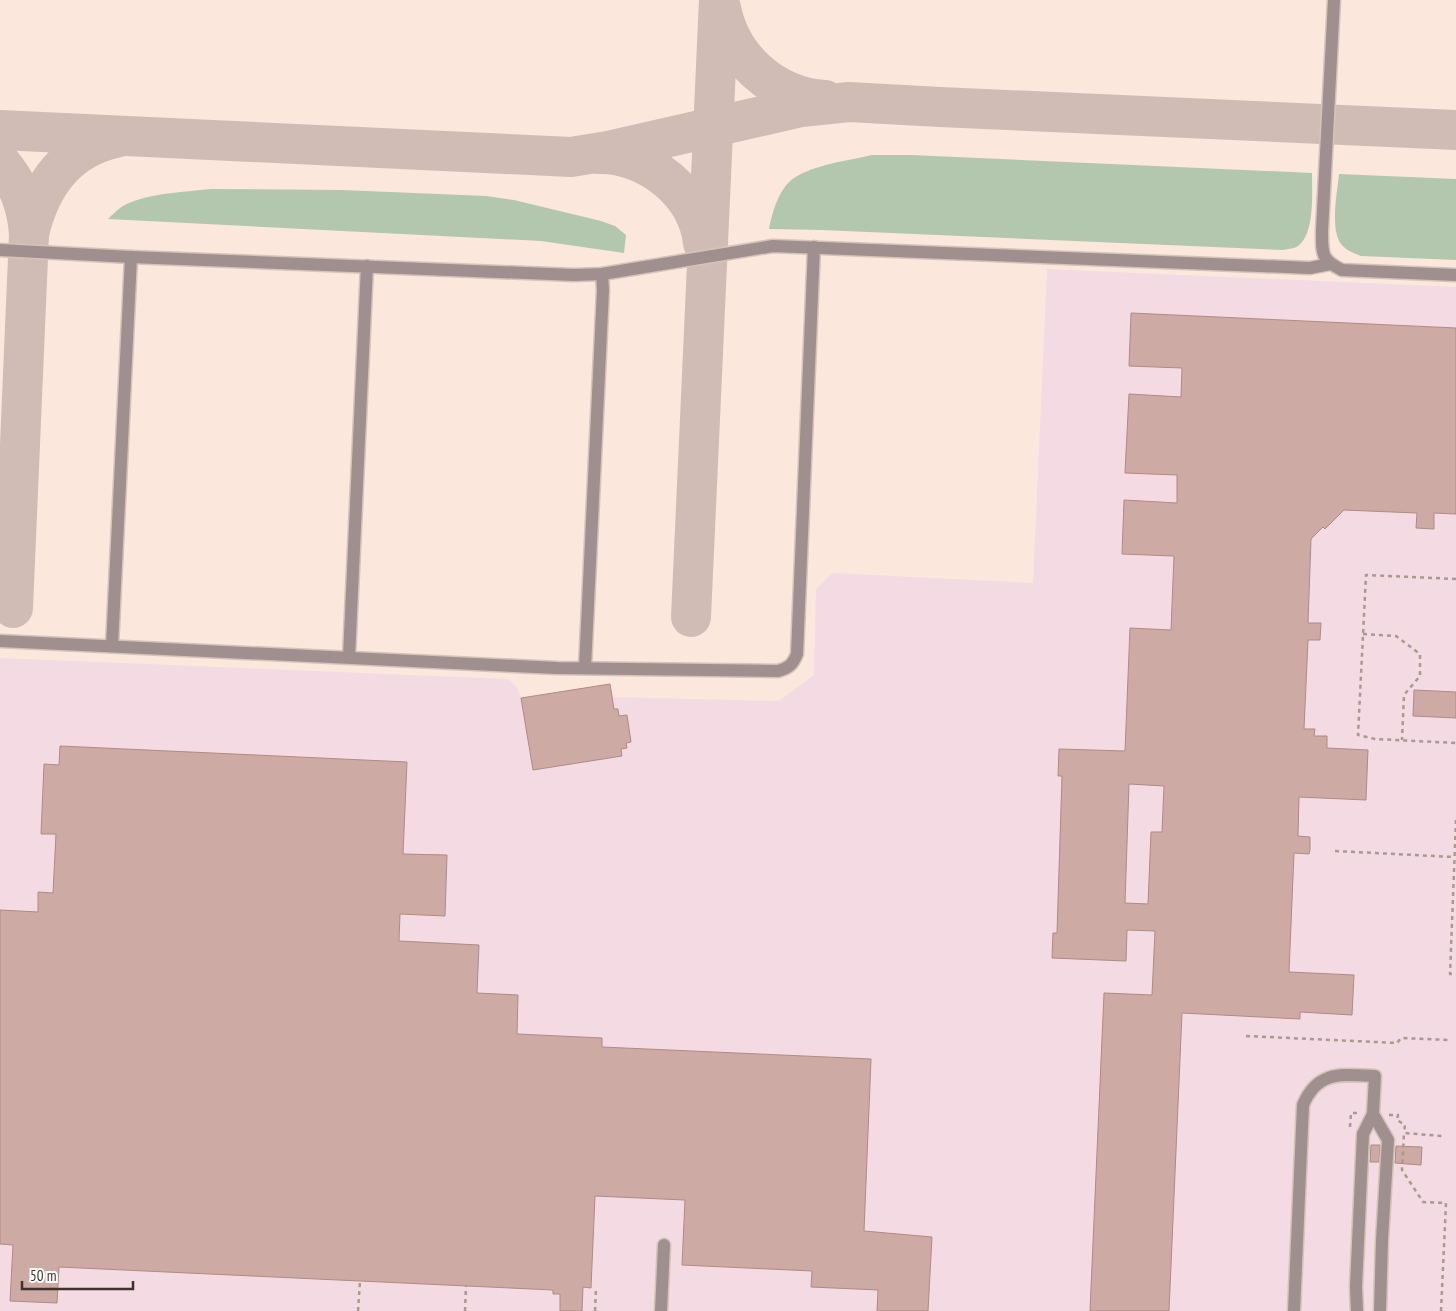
<svg xmlns="http://www.w3.org/2000/svg" width="1456" height="1311" viewBox="0 0 1456 1311" font-family="'PT Sans Narrow',sans-serif">
	<style>
		.industrial { fill: #f3dae3 }
		.green { fill: #b3c6ae }
		.lines { fill: none; stroke-linecap: round; stroke-linejoin: round }
		.taxiway { stroke: #d0bcb4; stroke-width: 40 }
		.building { fill: #cdaaa4; stroke: #ae8b84; fill-rule: evenodd }
		.minor-casing { stroke: #d6c3b9; stroke-width: 15 }
		.path { stroke: #ab9990; stroke-width: 2.5; stroke-dasharray: 4 4; stroke-linecap: butt }
		.minor { stroke: #a08f8f; stroke-width: 12 }
	</style>
	<rect width="100%" height="100%" fill="#fce7dd"/>
	<polygon class="industrial" points="1047,269 1456,287 1456,1311 0,1311 0,658 508,679 517,687 521,698 610,684 613,697 779,701 814,675 816,589 832,573 1033,583"/>
	<g class="green">
		<path d="M872,155H911L1312,173C1312,192 1315,234 1298,246C1294,249 1287,249 1282,250L822,230L769,229C772,213 779,188 794,178C816,164 847,161 872,155Z"/>
		<path d="M1339,174L1456,179V260L1361,256C1353,253 1343,249 1339,241C1331,224 1337,193 1339,174Z"/>
		<path d="M211,189L342,190L486,196L514,200L601,221L615,226L626,235L624,253L541,241L108,219C112,215 116,211 120,208C142,193 185,192 211,189Z"/>
	</g>
	<g class="lines">
		<g class="taxiway">
			<path d="M721,8C731,59 774,97 825,100"/>
			<polyline points="0,130 571,157 608,151 801,107 849,102 940,107 1456,130"/>
			<path d="M599,154C648,153 698,193 703,243"/>
			<path d="M0,162C19,184 27,206 29,234"/>
			<path d="M13,608L29,234C40,185 67,147 119,137"/>
			<polyline points="691,617 719,0"/>
		</g>
	</g>
	<g class="building">
		<path d="M1131,313L1456,328V514L1434,513V529L1416,528L1417,513L1344,510L1325,529L1323,527L1311,539L1308,623H1321L1320,640H1308L1304,729H1315L1314,736H1327V748L1368,750L1366,800L1299,797L1298,836L1310,837V850L1309,854L1294,853L1289,972L1354,975L1352,1015L1300,1012V1019L1182,1013L1169,1311H1090L1104,993L1152,995L1155,931L1127,930L1126,961L1052,958L1053,933H1057L1062,776H1058L1059,749L1125,751L1130,628L1171,630L1174,556L1122,554L1124,500L1177,503V475L1125,473L1129,394L1181,397L1182,368L1129,366ZM1129,784L1164,786L1162,832H1151L1148,904L1125,903Z"/>
		<polygon points="610,684 614,709 618,709 619,716 627,715 631,742 626,743 627,748 621,749 622,756 533,770 521,698"/>
		<polygon points="1414,690 1456,692 1456,718 1413,716"/>
		<polygon points="60,746 407,762 403,854 447,855 445,916 400,914 399,941 479,945 477,993 518,995 517,1034 602,1038 602,1047 871,1059 864,1231 932,1237 928,1311 877,1311 878,1290 811,1287 812,1271 682,1265 685,1200 595,1196 591,1288 583,1287 582,1311 560,1311 560,1294 553,1294 553,1290 59,1267 57,1303 10,1301 13,1245 0,1244 0,910 38,912 38,892 53,893 56,834 41,834 44,764 59,765"/>
		<polygon points="1371,1145 1380,1145 1379,1162 1370,1162"/>
		<polygon points="1396,1146 1422,1147 1421,1165 1395,1163"/>
	</g>
	<g class="lines">
		<g class="minor-casing">
			<g id="minor">
				<path d="M1334,0L1322,231C1322,253 1321,260 1342,270L1456,275"/>
				<polyline points="0,250 131,257 574,275 602,274 773,246 1310,268 1330,264"/>
				<path d="M0,641L557,668L778,671C789,668 793,664 797,654L814,247"/>
				<polyline points="112,646 131,257"/>
				<polyline points="349,657 367,266"/>
				<polyline points="585,667 603,290 602,274"/>
				<polyline points="1373,1114 1388,1140 1382,1240 1380,1311"/>
				<polyline points="661,1311 664,1245"/>
				<path d="M1294,1311L1303,1105C1318,1069 1343,1075 1375,1076L1373,1114L1363,1134L1356,1287L1357,1311"/>
			</g>
		</g>
		<g class="path">
			<polyline points="1456,579 1366,575 1358,735 1375,739 1456,743"/>
			<polyline points="1363,634 1396,636 1420,654 1420,676 1404,695 1402,740"/>
			<polyline points="1456,820 1450,974 1456,974"/>
			<polyline points="1335,851 1454,857"/>
			<polyline points="1246,1036 1397,1043 1401,1038 1450,1040"/>
			<polyline points="1389,1115 1398,1115 1397,1120 1405,1125 1404,1133"/>
			<polyline points="1350,1127 1351,1113 1359,1113"/>
			<polyline points="358,1311 360,1281"/>
			<polyline points="465,1311 466,1286"/>
			<polyline points="595,1311 596,1289"/>
			<polyline points="1441,1311 1446,1203 1423,1202 1402,1170 1404,1133 1442,1136"/>
		</g>
		<use href="#minor" class="minor"/>
	</g>
	<path d="M22 1281v8h111v-8" fill="none" stroke="#3f322b" stroke-width="2.5"/>
	<text x="30" y="1281" font-size="15" fill="#3f322b" stroke="#ffffff" stroke-width="4" paint-order="stroke">50 m</text>
</svg>
